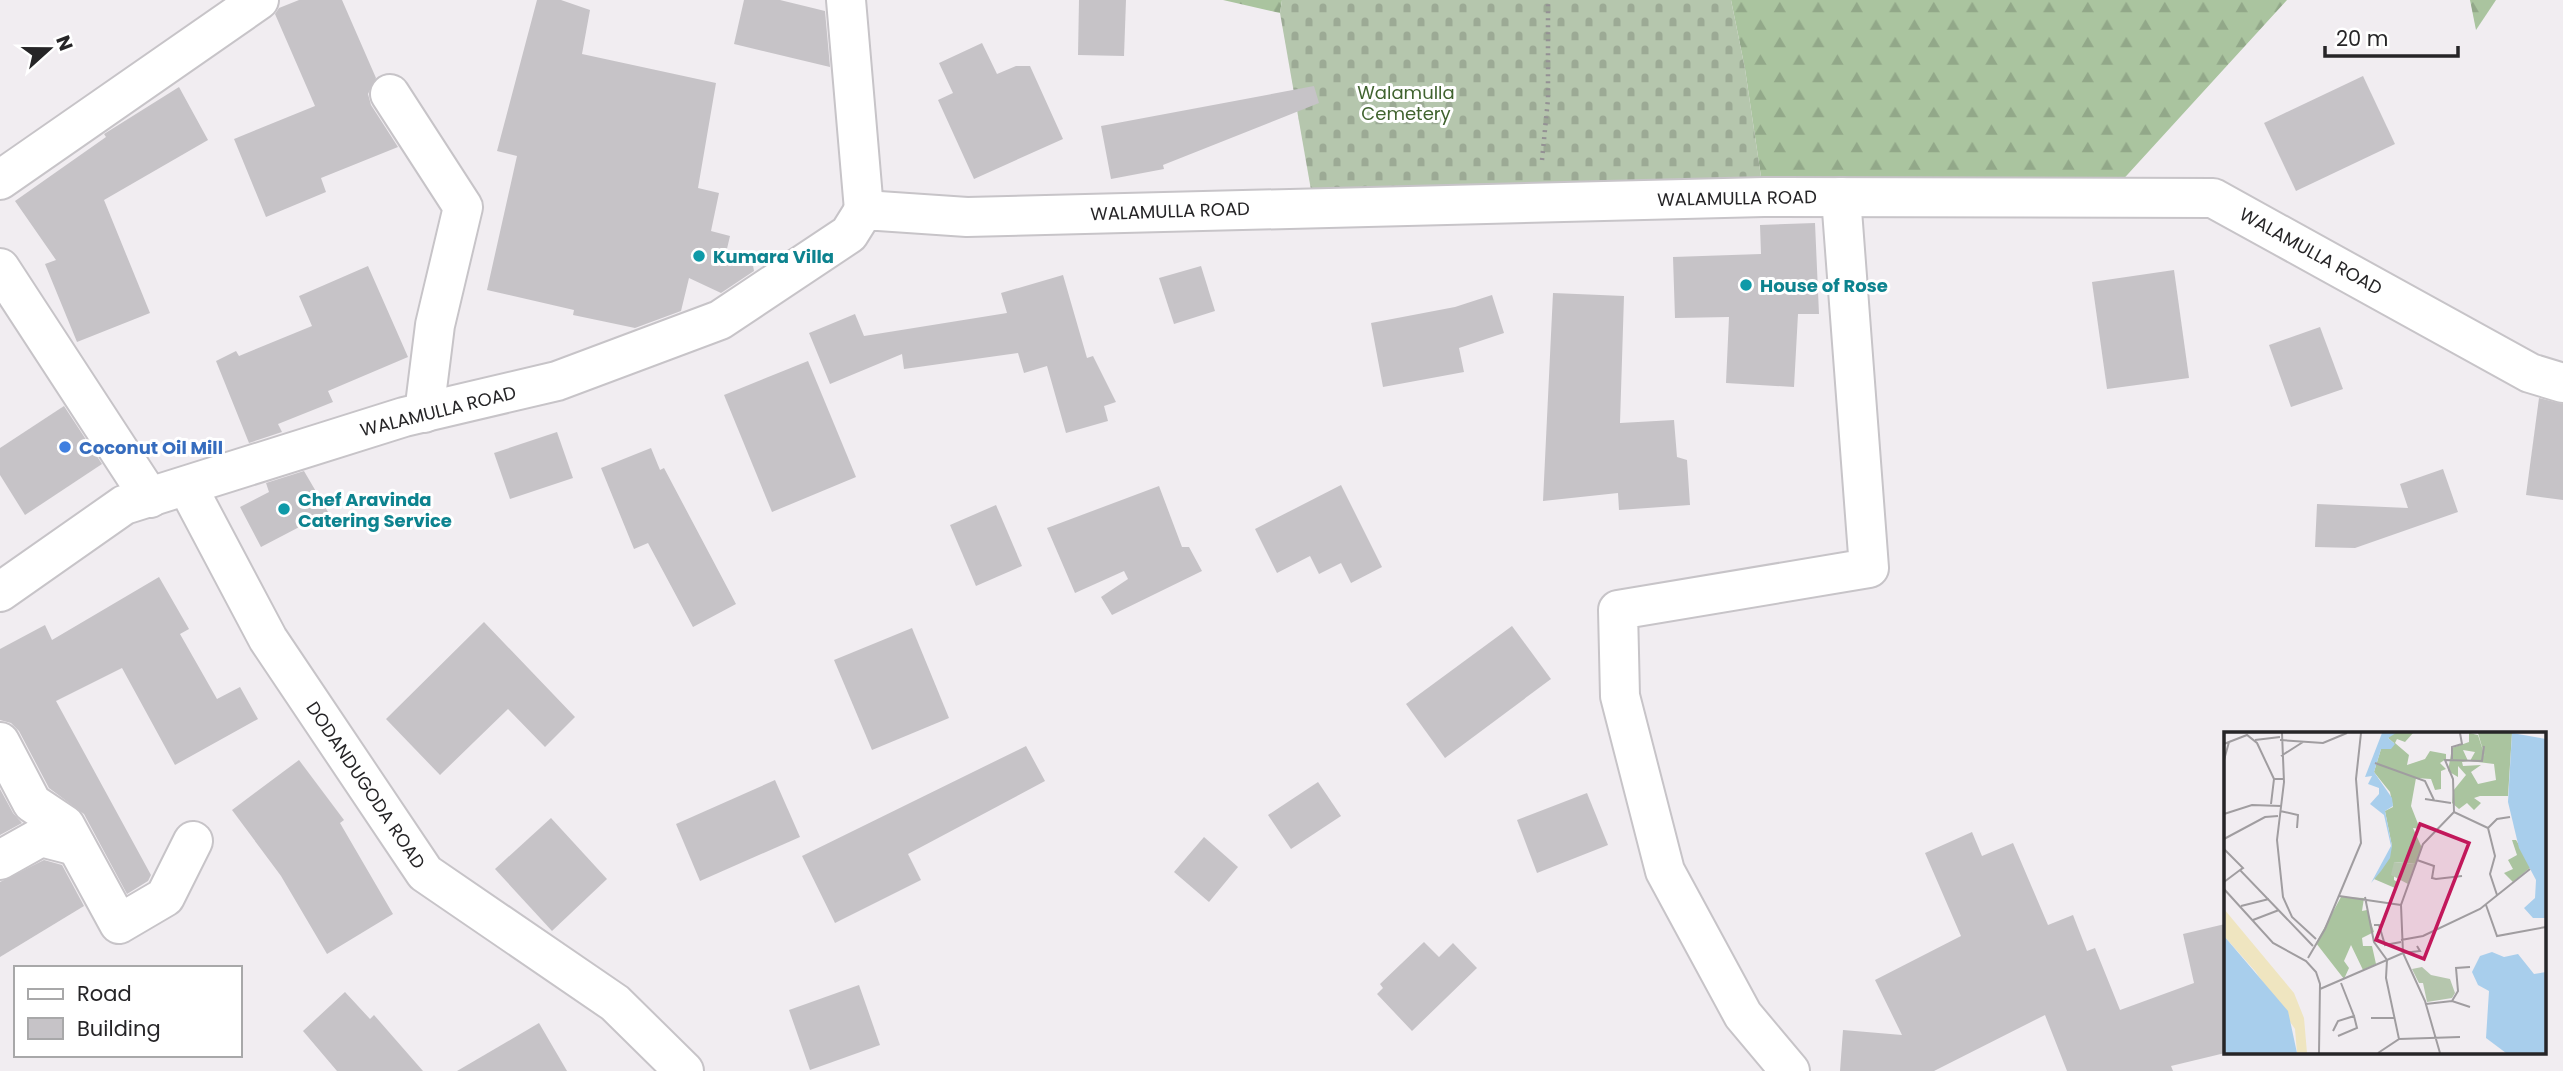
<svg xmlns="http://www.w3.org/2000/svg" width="2563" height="1071" viewBox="0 0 2563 1071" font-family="Poppins,sans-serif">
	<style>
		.forest { fill: url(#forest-firs) }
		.cemetery { fill: url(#cemetery-stones) }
		.building { fill: #c6c3c7 }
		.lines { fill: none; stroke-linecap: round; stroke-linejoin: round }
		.minor-casing { stroke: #c7c4c8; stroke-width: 42 }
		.path { stroke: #949194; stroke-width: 4.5; stroke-dasharray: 2 5; stroke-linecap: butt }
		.minor { stroke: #fff; stroke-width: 38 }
		.culture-dot { fill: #0f9aa8; stroke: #fff; stroke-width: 2.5 }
		.shop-dot { fill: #3f7fe0; stroke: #fff; stroke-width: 2.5 }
		.labels { text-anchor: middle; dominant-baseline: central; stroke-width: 6; stroke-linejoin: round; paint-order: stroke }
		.park-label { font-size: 18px; fill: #40632f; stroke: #fff }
		.street-label { font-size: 18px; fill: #262527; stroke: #fff }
		.culture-label { font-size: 18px; font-weight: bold; fill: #0d838f; stroke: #fff; text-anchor: start }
		.shop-label { font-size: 18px; font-weight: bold; fill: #366cbe; stroke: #fff; text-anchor: start }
		.inset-road { fill: none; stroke: #a09da0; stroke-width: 2 }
		.view { fill: #c2185b; fill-opacity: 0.15; stroke: #c2185b; stroke-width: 3.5 }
		.inset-edge { fill: none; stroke: #262527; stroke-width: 3.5 }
	</style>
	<defs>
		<pattern id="forest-firs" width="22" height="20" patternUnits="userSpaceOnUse" patternTransform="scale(1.75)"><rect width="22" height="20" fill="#aac49f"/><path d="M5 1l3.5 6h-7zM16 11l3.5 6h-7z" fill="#92a889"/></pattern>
		<pattern id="cemetery-stones" width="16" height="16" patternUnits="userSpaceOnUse" patternTransform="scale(1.75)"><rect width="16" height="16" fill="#b5c6ad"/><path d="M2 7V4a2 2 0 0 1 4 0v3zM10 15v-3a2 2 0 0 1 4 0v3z" fill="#9caa95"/></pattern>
	</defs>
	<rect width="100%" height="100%" fill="#f1edf1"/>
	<g class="forest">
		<polygon points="1223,0 1282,0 1280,13"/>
		<polygon points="1731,0 2287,0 2107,197 1764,197 1745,69"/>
		<polygon points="2470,0 2496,0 2476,30"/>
	</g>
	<polygon class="cemetery" points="1282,0 1731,0 1745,69 1764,197 1314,207 1280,13"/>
	<g class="building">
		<polygon points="299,0 342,0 376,78 368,94 371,105 398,147 321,178 326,192 266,217 234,139 315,106 275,14 279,8"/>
		<polygon points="537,0 561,0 590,10 582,54 716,83 698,188 719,193 711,231 730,236 726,253 752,260 754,271 721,293 689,278 681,311 635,328 573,315 574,310 487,290 517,156 497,151"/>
		<polygon points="744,0 780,0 825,11 830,67 734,44"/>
		<polygon points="1079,0 1126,0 1124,56 1078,55"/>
		<polygon points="982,43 997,74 1016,66 1030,66 1063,139 974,179 938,100 953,93 939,63"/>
		<polygon points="2363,76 2395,144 2296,191 2264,123"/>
		<polygon points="1314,86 1319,103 1163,165 1164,169 1111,179 1101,126"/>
		<polygon points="179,87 208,140 104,200 150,313 77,342 45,264 56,260 15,201 106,137 104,134"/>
		<polygon points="1815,223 1819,314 1798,314 1794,387 1726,383 1729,317 1675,318 1673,257 1761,254 1760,225"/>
		<polygon points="368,266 408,357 328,391 333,402 278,424 282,432 249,443 216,361 236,351 239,356 312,326 299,296"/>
		<polygon points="1201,266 1215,311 1174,324 1159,278"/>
		<polygon points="2174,270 2189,378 2107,389 2092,282"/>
		<polygon points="1063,275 1087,358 1093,356 1116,402 1104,406 1108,421 1066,433 1047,366 1024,373 1018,353 904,369 902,354 830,384 809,333 855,314 864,336 1007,313 1001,293"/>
		<polygon points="1553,293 1624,296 1620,423 1674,420 1677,457 1687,460 1690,505 1619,510 1618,493 1543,501"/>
		<polygon points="1492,295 1504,333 1459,348 1464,372 1383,387 1371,323 1455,307"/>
		<polygon points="2320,327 2343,389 2291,407 2269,345"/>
		<polygon points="808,361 856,477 772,512 724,395"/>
		<polygon points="2539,398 2563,404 2563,500 2526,495"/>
		<polygon points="64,406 102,464 25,515 0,475 0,448"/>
		<polygon points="557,432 573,478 510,499 494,453"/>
		<polygon points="651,448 660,470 664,468 736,604 693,627 648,543 634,549 601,468"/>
		<polygon points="2443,469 2458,512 2355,548 2315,547 2317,504 2408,508 2400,484"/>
		<polygon points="304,471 328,512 261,547 240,507 269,492 266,483"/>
		<polygon points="1341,485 1382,567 1351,583 1341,563 1319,574 1310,556 1277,573 1255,529"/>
		<polygon points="1159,486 1182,547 1189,547 1202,571 1112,615 1101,597 1128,579 1124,571 1075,593 1047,528"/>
		<polygon points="996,505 1022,566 976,586 950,525"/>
		<polygon points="159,577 189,629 180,634 217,699 240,687 258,719 175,765 122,668 56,701 151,875 148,881 127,894 84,814 49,788 19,731 11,723 0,720 0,649 45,625 52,640"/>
		<polygon points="484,622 575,717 545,747 508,709 440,775 386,719"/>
		<polygon points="1512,626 1551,679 1445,758 1406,704"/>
		<polygon points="912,628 949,718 872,750 834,660"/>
		<polygon points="1026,746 1045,781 908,854 921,880 835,923 802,856"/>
		<polygon points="299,760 344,820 340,823 393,914 327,954 281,876 232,810"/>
		<polygon points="775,780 800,837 700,881 676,824"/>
		<polygon points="1318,782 1341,816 1291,849 1268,815"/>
		<polygon points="0,789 13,813 22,823 0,835"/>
		<polygon points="1587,793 1608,845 1537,873 1517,820"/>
		<polygon points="551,818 607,879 552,931 495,869"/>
		<polygon points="1972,832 1982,856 2013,843 2048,925 2073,915 2087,951 2095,948 2120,1010 2194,983 2183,934 2225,924 2225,1053 2171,1066 2173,1071 2067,1071 2045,1015 1934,1071 1840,1071 1843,1030 1902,1035 1875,980 1961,936 1925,853"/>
		<polygon points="1204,837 1238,867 1209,902 1174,872"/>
		<polygon points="44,860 62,865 84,906 0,957 0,882"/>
		<polygon points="1424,942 1439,957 1453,943 1477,968 1412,1031 1377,994 1383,988 1380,984"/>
		<polygon points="859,985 880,1045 810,1070 789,1010"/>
		<polygon points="345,992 370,1019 374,1015 423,1071 337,1071 303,1031"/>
		<polygon points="539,1023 567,1071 457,1071"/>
	</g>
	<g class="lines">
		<g class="minor-casing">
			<g id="minor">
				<polyline points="846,0 864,210"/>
				<polyline points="390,94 463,207 435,325 424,413"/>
				<polyline points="0,180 259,0"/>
				<polyline points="0,268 150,498"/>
				<polyline points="187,486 268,639 425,873 615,1003 684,1071"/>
				<polyline points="0,592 124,505 404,417 557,381 720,320 849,234 864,210 967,217 1764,197 2213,198 2530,373 2563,383"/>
				<polyline points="0,742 32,803 65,825 119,924 165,897 193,841"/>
				<polyline points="0,860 41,837 76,846"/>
				<polyline points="1790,1071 1743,1015 1665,871 1620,696 1618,610 1869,568 1841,197"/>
			</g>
		</g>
		<polyline class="path" points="1542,160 1548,99 1548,0"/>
		<use href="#minor" class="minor"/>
	</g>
	<g class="culture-dot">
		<circle cx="699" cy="256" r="7"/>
		<circle cx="1746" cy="285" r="7"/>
		<circle cx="284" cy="509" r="7"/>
	</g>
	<circle class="shop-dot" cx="65" cy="447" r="7"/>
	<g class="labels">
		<g class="park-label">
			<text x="1406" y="92">Walamulla<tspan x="1406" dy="21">Cemetery</tspan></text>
		</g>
		<g class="street-label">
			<text transform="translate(1737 198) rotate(-1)">WALAMULLA ROAD</text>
			<text transform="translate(1170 211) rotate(-2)">WALAMULLA ROAD</text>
			<text transform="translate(2311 251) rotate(29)">WALAMULLA ROAD</text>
			<text transform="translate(438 411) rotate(-14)">WALAMULLA ROAD</text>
			<text transform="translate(366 785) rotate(56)">DODANDUGODA ROAD</text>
		</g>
		<g class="culture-label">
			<text x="713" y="256">Kumara Villa</text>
			<text x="1760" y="285">House of Rose</text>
			<text x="298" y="499">Chef Aravinda<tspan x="298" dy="21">Catering Service</tspan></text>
		</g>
		<g class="shop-label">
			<text x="79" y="447">Coconut Oil Mill</text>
		</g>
	</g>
	<g transform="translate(2224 732)">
		<rect width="322" height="322" fill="#f1edf1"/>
		<path d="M168,1H189L181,10L173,7L171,11L185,23L183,33L201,27L206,19L222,22V27L216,31L222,37L217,39V57L211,58L207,47L192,46L187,74L196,97L189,96L198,116L192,132L170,130V148L175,151L171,156L150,147L168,114L161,79L169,75L166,60L150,40L157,17L170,11L164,6ZM245,1L254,3L261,25L254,1H288L284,64H256L250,66L257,71L250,78L243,71L235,77L228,71L229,59L242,43L234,34V45L224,39L228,16L245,10ZM239,18L251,20L246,29L270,32L272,48L254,52L247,40L257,33L239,34L238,30L244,29ZM288,108H292L308,134L289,150L280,141L289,137L284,128L293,123ZM117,165L140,166L138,179L143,178L150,200L138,206L139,214H148L152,232L139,238L127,213L120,229L125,236L120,247L92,211Z" fill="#aac49f" fill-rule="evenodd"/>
		<path d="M0,177L70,261L80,286L83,321H73L71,297L31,239L0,204Z" fill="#efe5c0"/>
		<path d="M170,130L192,132L184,152L167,143Z" fill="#b5c6ad"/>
		<path d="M198,235L207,243L226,247L231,261L228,266L203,270L199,251H195L188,237Z" fill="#b5c6ad"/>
		<path d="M158,1H172L164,6L171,12L167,17H157L150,40L168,66L169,74L161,79L168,114L166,126L157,139L147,151L167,114L160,83L146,72L155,62V56L144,52L148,44L141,45ZM288,1L322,7V186H309L300,176L311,166L312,148L295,116L284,70ZM0,204L64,279L73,321H0ZM268,220L280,225L294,222L310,242L322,240V321H282L262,306L265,259L254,253L248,240L256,224Z" fill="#a8ceec"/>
		<path class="inset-road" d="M58,1L60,50L53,108L59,165L68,185L92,207M31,8L56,5M56,8L99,11L123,1M5,10L23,3L33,11L50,47H59M0,12L5,10L0,28M57,24L79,10M228,27V15L238,12L236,1M151,31L201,49L210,68M201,67L227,71M47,72L50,47M56,79L74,83L73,96M230,80L229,47L221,28L258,29L260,14M0,82L28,73L57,74M264,96L273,87L286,85M0,107L41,85L54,84M0,117L19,136L16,138M193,128L210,134L208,146L212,147L238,144M0,150L16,138L89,214M0,157L49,211L82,229L92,240L96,252L95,321M115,164L177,173M141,165L150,210L163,228L162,246L175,307L154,321M262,173L273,204L322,195M17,174L45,167M29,188L55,178M150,193H155L161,213L177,210M177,208L199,204L256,177L306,137M84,226L101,197L137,111L132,47L137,1M96,257L179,221L196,219L193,214M228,269L234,259L232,236L246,235M202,272L228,269L246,275M147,286H171M109,299L114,289L130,284L117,251M114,304L133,296L130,284M175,307L236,305M216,321L201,269L179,221L177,173L199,112L230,80L264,96L271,124L266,142L273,163"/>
		<path class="view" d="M196,92L245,111L200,227L152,208Z"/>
		<rect width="322" height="322" class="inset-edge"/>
	</g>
	<rect x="14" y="966" width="228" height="91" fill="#ffffff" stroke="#a8a8a9" stroke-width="2"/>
	<rect x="28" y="989" width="35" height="10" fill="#ffffff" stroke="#a8a8a9" stroke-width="2"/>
	<text x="77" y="1001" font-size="21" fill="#262527">Road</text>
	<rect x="28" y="1018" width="35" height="21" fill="#c6c3c7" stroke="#a8a8a9" stroke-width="2"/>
	<text x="77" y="1036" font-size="21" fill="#262527">Building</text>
	<g transform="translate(49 49) rotate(69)" stroke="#ffffff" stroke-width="5" paint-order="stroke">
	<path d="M0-5L12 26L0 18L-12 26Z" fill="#262527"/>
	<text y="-10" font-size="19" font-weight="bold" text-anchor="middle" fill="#262527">N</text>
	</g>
	<path d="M2325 46v10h133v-10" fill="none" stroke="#262527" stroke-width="3.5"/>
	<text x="2336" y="46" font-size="21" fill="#262527" stroke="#ffffff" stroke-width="5" paint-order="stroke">20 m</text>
</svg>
